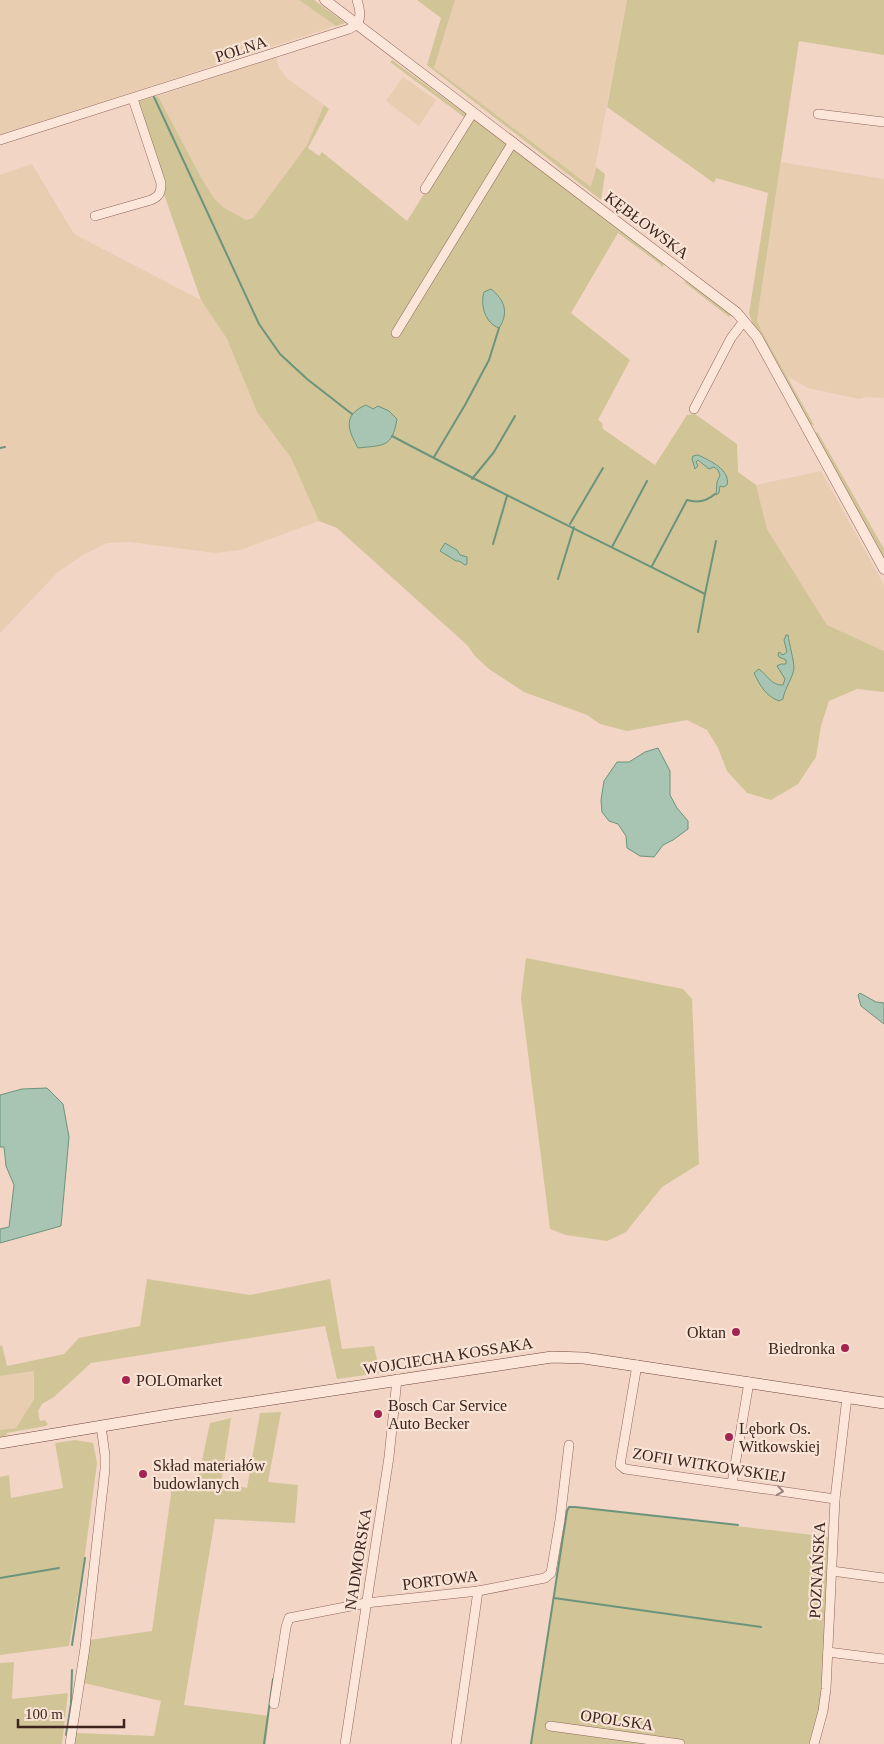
<svg xmlns="http://www.w3.org/2000/svg" width="884" height="1744" viewBox="0 0 884 1744" font-family="Georgia,serif">
	<style>
		.farmland { fill: #e8cdb1 }
		.green { fill: #d1c597 }
		.water { fill: #a7c5b2; stroke: #6c947d }
		.lines { fill: none; stroke-linecap: round; stroke-linejoin: round }
		.stream { stroke: #6c947d; stroke-width: 2 }
		.minor-casing { stroke: #8f6459; stroke-width: 10 }
		.tertiary-casing { stroke: #8f6459; stroke-width: 11 }
		.secondary-casing { stroke: #71453c; stroke-width: 12 }
		.minor { stroke: #fbe6d9; stroke-width: 9 }
		.tertiary { stroke: #fbe6d9; stroke-width: 10 }
		.secondary { stroke: #fbe6d9; stroke-width: 11 }
		.oneway { stroke: #9c847c }
		.poi-dot { fill: #a3244f; stroke: #f8e3d5; stroke-width: 2 }
		.labels { text-anchor: middle; dominant-baseline: central; stroke-width: 4.5; stroke-linejoin: round; paint-order: stroke }
		.street-label { font-size: 16px; fill: #3e231e; stroke: #f8e3d5 }
		.poi-label { font-size: 16px; fill: #3e231e; stroke: #f8e3d5; text-anchor: start }
	</style>
	<rect width="100%" height="100%" fill="#f2d5c5"/>
	<g class="farmland">
		<polygon points="0,0 299,0 336,26 0,135"/>
		<polygon points="455,0 627,0 591,188 434,68"/>
		<polygon points="276,57 279,68 288,79 324,105 307,145 253,218 246,220 223,207 214,198 203,181 158,96"/>
		<polygon points="403,77 436,100 419,126 386,101"/>
		<polygon points="781,162 884,179 884,398 866,397 859,399 808,388 787,376 761,330 757,320"/>
		<polygon points="32,164 74,234 201,300 227,339 257,412 291,458 319,521 240,550 215,553 130,542 107,543 81,556 57,573 0,633 0,175"/>
		<polygon points="821,471 884,585 884,651 827,625 767,529 756,485"/>
		<polygon points="34,1371 34,1399 16,1428 0,1430 0,1376"/>
	</g>
	<g class="green">
		<polygon points="299,0 314,0 345,23 336,26"/>
		<polygon points="417,0 455,0 434,68 591,187 596,167 605,174 601,200 427,65 441,18"/>
		<polygon points="627,0 884,0 884,55 799,41 757,320 761,330 814,425 809,424 753,325 749,313 768,193 716,178 714,183 607,107"/>
		<polygon points="392,60 467,115 464,117 390,62"/>
		<polygon points="158,96 203,181 214,198 223,207 246,220 253,218 307,145 324,105 329,109 308,148 319,156 322,152 407,221 472,118 664,264 662,268 660,264 618,233 571,313 630,360 598,420 602,423 603,429 655,465 687,415 695,414 737,444 738,472 756,485 767,529 827,625 884,651 884,692 857,689 829,701 821,726 816,757 798,784 771,800 747,793 727,771 718,748 707,730 687,720 627,731 600,724 587,715 524,692 489,669 475,656 467,645 337,528 319,521 291,458 257,412 227,339 201,300 132,103"/>
		<polygon points="687,281 732,314 729,317 684,282"/>
		<polygon points="817,431 884,549 884,559 816,435"/>
		<polygon points="526,958 683,989 692,999 699,1164 662,1187 626,1232 607,1241 566,1235 550,1229 521,998"/>
		<polygon points="147,1279 250,1295 330,1279 342,1349 374,1346 380,1373 337,1379 325,1326 91,1363 54,1397 42,1404 38,1411 40,1421 45,1420 48,1424 46,1426 7,1433 7,1435 0,1437 0,1430 16,1428 34,1399 34,1371 0,1376 0,1346 2,1345 7,1366 64,1354 79,1338 140,1326"/>
		<polygon points="281,1412 268,1482 298,1485 295,1523 215,1519 184,1705 269,1716 266,1744 75,1744 76,1733 154,1736 161,1701 84,1683 89,1640 152,1631 172,1487 197,1484 210,1423 231,1418 221,1483 247,1488 260,1413"/>
		<polygon points="75,1440 93,1443 97,1463 85,1554 69,1646 0,1655 0,1477 9,1475 11,1498 63,1488 55,1443"/>
		<polygon points="569,1507 575,1507 830,1537 822,1689 818,1714 811,1744 531,1744 567,1511"/>
		<polygon points="14,1662 12,1699 68,1693 62,1744 0,1744 0,1663"/>
	</g>
	<g class="water">
		<path d="M491,289C505,300 509,313 499,328C485,323 480,305 484,292Z"/>
		<path d="M366,405L373,409L378,406L389,411L397,419C392,448 384,445 358,448C348,430 342,415 366,405Z"/>
		<path d="M698,455C709,460 731,470 727,485L724,487L720,486L719,493L716,495L717,482L720,475L718,470L714,467L709,469L698,460L696,462L698,466L695,469L692,459L693,456Z"/>
		<polygon points="445,543 457,550 460,555 467,557 467,564 465,565 459,561 456,561 440,551"/>
		<path d="M786,635H788C789,643 794,661 794,668C793,678 785,687 783,699L779,701C766,696 760,686 754,673L759,669C767,675 772,686 783,685L785,679L777,666L781,664H786V660L779,657L778,655L779,652L783,655L787,652L784,640Z"/>
		<polygon points="658,748 670,771 670,795 677,808 688,821 688,829 673,840 663,845 654,857 640,856 627,848 626,836 618,824 609,821 602,812 601,800 604,781 617,762 629,762 645,752"/>
		<polygon points="860,993 876,1002 884,1003 884,1024 861,1006 858,995"/>
		<polygon points="47,1088 63,1104 69,1137 61,1226 0,1243 0,1229 9,1227 14,1185 6,1166 4,1147 0,1147 0,1095 22,1089"/>
	</g>
	<g class="lines">
		<g class="stream">
			<polyline points="154,97 259,324 280,354 307,379 352,414"/>
			<path d="M392,436C495,491 601,541 705,594L716,541"/>
			<polyline points="0,448 5,447"/>
			<polyline points="434,457 465,405 489,360 499,328"/>
			<polyline points="472,479 494,452 515,416"/>
			<polyline points="570,524 603,468"/>
			<polyline points="493,544 507,496"/>
			<polyline points="612,547 647,481"/>
			<path d="M652,566L687,500C697,503 707,501 715,494"/>
			<polyline points="558,579 574,527"/>
			<polyline points="698,632 705,594"/>
			<polyline points="0,1578 59,1568"/>
			<polyline points="554,1598 761,1627"/>
			<polyline points="72,1645 85,1558"/>
			<polyline points="66,1735 71,1704 72,1670"/>
			<polyline points="264,1744 273,1679"/>
			<polyline points="531,1744 567,1511 569,1507 575,1507 738,1525"/>
		</g>
		<g class="minor-casing">
			<g id="minor">
				<polyline points="818,114 884,122"/>
				<path d="M0,140L349,29L358,24C361,15 360,9 357,0"/>
				<polyline points="425,189 470,117"/>
				<path d="M95,216L151,200C160,196 161,192 161,183L133,99"/>
				<polyline points="396,333 513,142"/>
				<polyline points="694,409 731,338 744,321"/>
				<polyline points="637,1365 620,1465 625,1469 835,1499"/>
				<polyline points="732,1483 749,1382"/>
				<polyline points="832,1571 884,1578"/>
				<polyline points="828,1652 884,1659"/>
				<polyline points="274,1704 286,1627 289,1618 366,1603 478,1591 545,1578 551,1573 560,1520 569,1445"/>
				<polyline points="550,1726 680,1744"/>
				<polyline points="70,1744 85,1648 105,1469 105,1455 101,1426"/>
				<polyline points="345,1744 389,1457 397,1379"/>
				<polyline points="456,1744 478,1591"/>
				<polyline points="814,1744 823,1711 826,1689 835,1499 847,1397"/>
			</g>
		</g>
		<g class="tertiary-casing">
			<polyline id="tertiary" points="325,0 737,313 757,337 884,569"/>
		</g>
		<g class="secondary-casing">
			<polyline id="secondary" points="0,1443 174,1414 552,1357 584,1358 884,1403"/>
		</g>
		<use href="#minor" class="minor"/>
		<use href="#tertiary" class="tertiary"/>
		<use href="#secondary" class="secondary"/>
	</g>
	<defs><path id="oneway-chevron" d="M-2-3.5L2.5 0L-2 3.5" fill="none" stroke-width="1.6" stroke-linecap="round" stroke-linejoin="round" transform="scale(1.25)"/></defs>
	<use class="oneway" href="#oneway-chevron" transform="translate(780 1491) rotate(9)"/>
	<g class="poi-dot">
		<circle cx="736" cy="1332" r="5"/>
		<circle cx="845" cy="1348" r="5"/>
		<circle cx="126" cy="1380" r="5"/>
		<circle cx="378" cy="1414" r="5"/>
		<circle cx="729" cy="1437" r="5"/>
		<circle cx="143" cy="1474" r="5"/>
	</g>
	<g class="labels">
		<g class="street-label">
			<text transform="translate(241 49) rotate(-18)">POLNA</text>
			<text transform="translate(647 225) rotate(37)">KĘBŁOWSKA</text>
			<text transform="translate(448 1356) rotate(-9)">WOJCIECHA KOSSAKA</text>
			<text transform="translate(709 1465) rotate(9)">ZOFII WITKOWSKIEJ</text>
			<text transform="translate(358 1559) rotate(-81)">NADMORSKA</text>
			<text transform="translate(817 1570) rotate(-87)">POZNAŃSKA</text>
			<text transform="translate(440 1580) rotate(-7)">PORTOWA</text>
			<text transform="translate(617 1720) rotate(8)">OPOLSKA</text>
		</g>
		<g class="poi-label">
			<text x="726" y="1332" text-anchor="end">Oktan</text>
			<text x="835" y="1348" text-anchor="end">Biedronka</text>
			<text x="136" y="1380">POLOmarket</text>
			<text x="388" y="1405">Bosch Car Service<tspan x="388" dy="18">Auto Becker</tspan></text>
			<text x="739" y="1428">Lębork Os.<tspan x="739" dy="18">Witkowskiej</tspan></text>
			<text x="153" y="1465">Skład materiałów<tspan x="153" dy="18">budowlanych</tspan></text>
		</g>
	</g>
	<path d="M18 1719v8h106v-8" fill="none" stroke="#3e231e" stroke-width="2.5"/>
	<text x="25" y="1719" font-size="15" fill="#3e231e" stroke="#f8e3d5" stroke-width="4" paint-order="stroke">100 m</text>
</svg>
